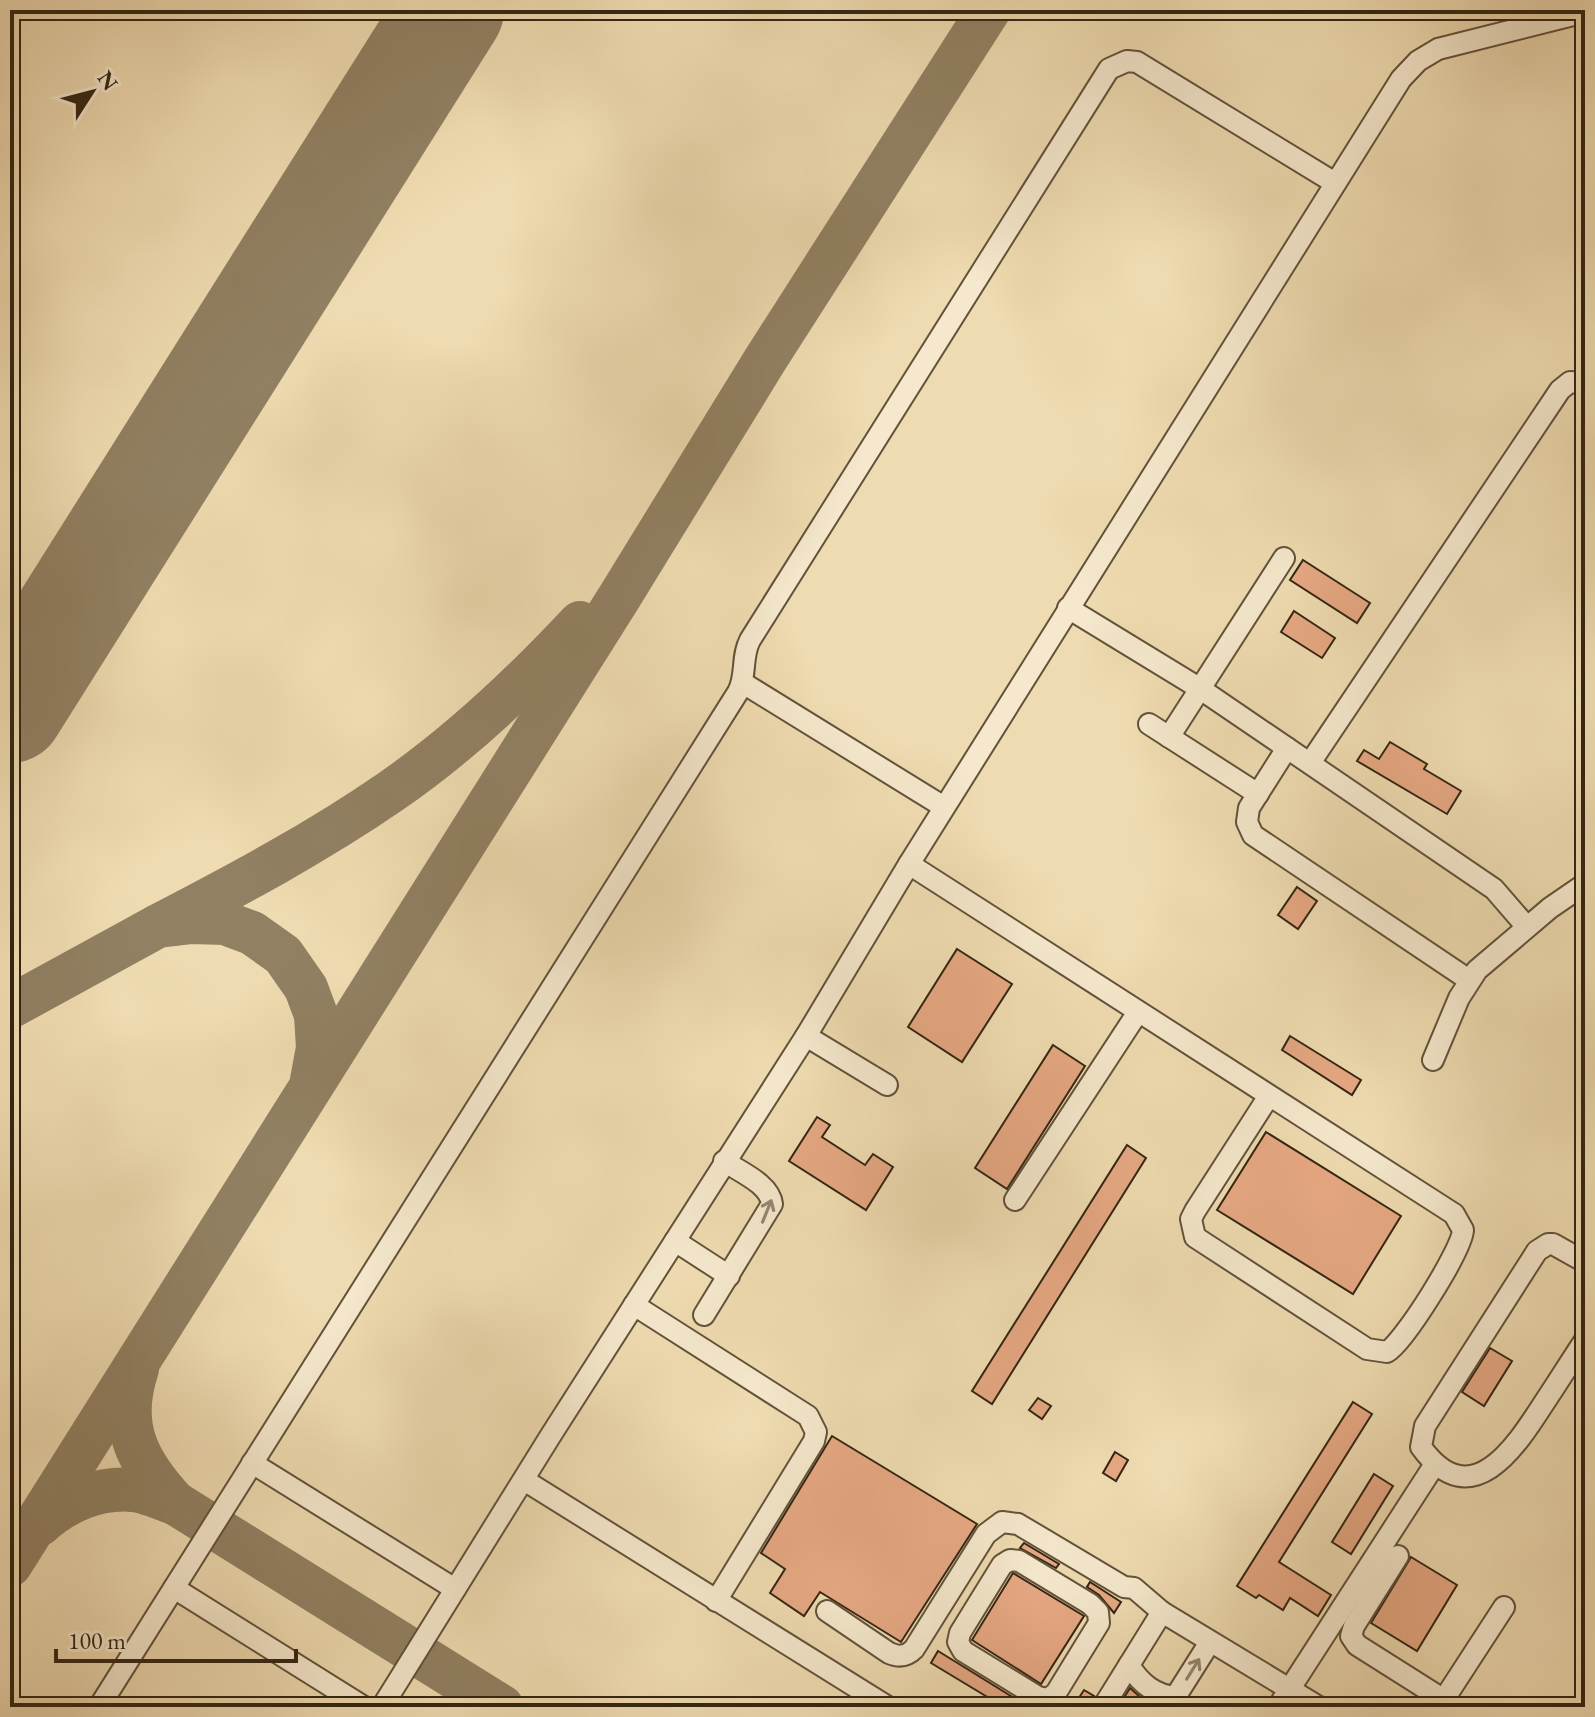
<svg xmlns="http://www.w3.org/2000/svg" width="1595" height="1717" viewBox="0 0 1595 1717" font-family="'EB Garamond',serif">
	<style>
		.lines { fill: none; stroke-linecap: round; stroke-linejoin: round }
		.taxiway { stroke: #918062; stroke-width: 44 }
		.runway { stroke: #918062; stroke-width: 108 }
		.building { fill: #e6a883; stroke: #332513; stroke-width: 2 }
		.minor-casing { stroke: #62523a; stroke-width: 24 }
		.minor { stroke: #f5e8cc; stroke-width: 20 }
		.oneway { stroke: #948670 }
	</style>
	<rect width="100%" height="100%" fill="#efdbb1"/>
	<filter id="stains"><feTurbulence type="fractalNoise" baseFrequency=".0025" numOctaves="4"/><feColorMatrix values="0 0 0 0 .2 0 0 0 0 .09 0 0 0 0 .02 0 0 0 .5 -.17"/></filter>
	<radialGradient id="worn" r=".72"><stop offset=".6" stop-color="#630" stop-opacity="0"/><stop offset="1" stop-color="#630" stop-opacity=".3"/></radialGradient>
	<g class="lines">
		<g class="taxiway">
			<path d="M158,926C237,885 316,843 390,792C460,744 523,684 580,623"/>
			<polyline points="10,1007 158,926 192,922 225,923 252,933 283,955 306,988 316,1015 318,1048 312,1080"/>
			<path d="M137,1369C118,1426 137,1462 175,1503L502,1707"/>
			<path d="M40,1524C65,1501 99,1487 133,1490C147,1491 162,1499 175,1503"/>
			<polyline points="10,1565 620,596 765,360 989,10"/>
		</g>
		<polyline class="runway" points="10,709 450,10"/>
	</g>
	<g class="building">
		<polygon points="1303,560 1370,603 1357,623 1290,580"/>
		<polygon points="1294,611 1335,638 1322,658 1281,632"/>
		<polygon points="1390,742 1427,764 1424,769 1461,791 1447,814 1357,761 1364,750 1379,759"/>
		<polygon points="1297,887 1317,901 1298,929 1278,915"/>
		<polygon points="957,949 1012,984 962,1062 908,1027"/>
		<polygon points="1290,1036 1361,1080 1352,1095 1282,1050"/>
		<polygon points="1053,1045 1085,1066 1007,1189 975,1168"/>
		<polygon points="817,1117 830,1125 822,1137 865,1165 873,1154 893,1167 866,1210 789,1161"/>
		<polygon points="1266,1132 1401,1216 1353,1294 1217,1210"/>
		<polygon points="1127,1145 1146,1158 992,1404 972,1391"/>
		<polygon points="1490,1348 1512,1361 1484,1406 1462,1392"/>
		<polygon points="1038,1398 1051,1406 1042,1419 1029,1410"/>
		<polygon points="1353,1402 1372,1414 1279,1562 1331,1595 1318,1616 1290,1598 1283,1610 1259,1595 1256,1598 1237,1586"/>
		<polygon points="832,1436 977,1524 901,1642 820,1592 804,1616 770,1593 785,1569 761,1553"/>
		<polygon points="1115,1452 1128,1460 1116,1481 1103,1473"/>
		<polygon points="1374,1474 1393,1486 1351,1554 1332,1542"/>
		<polygon points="1024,1543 1059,1564 1056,1568 1020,1548"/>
		<polygon points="1411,1557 1457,1585 1417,1651 1371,1623"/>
		<polygon points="1013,1573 1084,1616 1041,1684 972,1640"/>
		<polygon points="1090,1582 1121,1602 1114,1613 1099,1595 1087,1587"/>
		<polygon points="938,1651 1027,1706 1027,1707 1004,1707 931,1663"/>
		<polygon points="1130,1688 1140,1697 1156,1707 1118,1707"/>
		<polygon points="1084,1690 1094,1696 1090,1707 1073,1707"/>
	</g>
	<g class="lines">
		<g class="minor-casing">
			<g id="minor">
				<polyline points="1068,608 1199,688 1494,889 1526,926"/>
				<polyline points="743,683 944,807"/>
				<polyline points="1149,724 1258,794"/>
				<polyline points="1169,737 1284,558"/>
				<polyline points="1287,748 1249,808 1247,822 1253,835 1469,980"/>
				<polyline points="1310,763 1560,390 1570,382 1585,383"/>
				<path d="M909,864L1454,1214L1463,1230C1462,1250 1404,1342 1387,1352L1367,1349L1195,1237L1191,1219L1195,1211L1269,1096"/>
				<polyline points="806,1036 887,1085"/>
				<polyline points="1433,1060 1459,998 1477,970 1550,908 1585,884"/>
				<polyline points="1015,1200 1138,1012"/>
				<polyline points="675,1241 729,1276"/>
				<path d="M1585,1262L1553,1244H1548L1537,1251L1425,1426L1421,1447C1471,1516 1515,1448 1544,1403C1558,1382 1571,1361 1585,1340"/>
				<polyline points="634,1305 808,1416 816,1432 814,1441 716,1601"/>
				<path d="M704,1315L772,1204C770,1184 740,1172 724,1161"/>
				<polyline points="252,1463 455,1589"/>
				<polyline points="524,1480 888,1707"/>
				<polyline points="1398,1556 1354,1626 1351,1636 1357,1645 1444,1700"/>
				<polygon points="1010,1560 1019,1561 1090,1604 1098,1612 1099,1623 1056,1693 1048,1699 1038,1697 963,1651 958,1642 960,1633 1002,1565"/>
				<polyline points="174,1588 364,1707"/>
				<path d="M827,1611L889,1653C898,1657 906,1657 914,1649L986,1534L1002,1522L1018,1524L1124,1587L1134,1588L1162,1612L1319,1707"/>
				<path d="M1129,1665C1140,1683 1154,1695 1176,1697"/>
				<path d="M99,1707L738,692C747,675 741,657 750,640L1109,69L1127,61L1137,62L1335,183"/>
				<polyline points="382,1707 551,1435 806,1036 909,864 1401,79 1418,61 1438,49 1585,12"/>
				<polyline points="1103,1707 1162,1612"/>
				<polyline points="1169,1707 1210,1642"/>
				<polyline points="1278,1707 1435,1464"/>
				<polyline points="1439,1707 1504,1607"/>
			</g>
		</g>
		<use href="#minor" class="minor"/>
	</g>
	<defs><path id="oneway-shaft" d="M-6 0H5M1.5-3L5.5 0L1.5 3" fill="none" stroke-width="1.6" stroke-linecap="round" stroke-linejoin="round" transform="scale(2)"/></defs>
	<g class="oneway">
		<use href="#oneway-shaft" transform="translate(767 1211) rotate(-68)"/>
		<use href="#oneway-shaft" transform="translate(1193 1669) rotate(-58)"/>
	</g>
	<rect width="1595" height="1717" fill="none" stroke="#efdbb1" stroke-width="40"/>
	<rect x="12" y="12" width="1571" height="1693" fill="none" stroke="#332513" stroke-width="4"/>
	<rect x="20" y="20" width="1555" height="1677" fill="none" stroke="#332513" stroke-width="2"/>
	<g transform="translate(92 92) rotate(54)" stroke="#f5e8cc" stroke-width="6" paint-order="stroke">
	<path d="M0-6L14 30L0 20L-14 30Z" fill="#332513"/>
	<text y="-12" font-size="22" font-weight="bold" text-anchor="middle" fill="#332513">N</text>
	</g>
	<path d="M56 1649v12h240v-12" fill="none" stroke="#332513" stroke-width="4"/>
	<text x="68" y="1649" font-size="24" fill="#332513" stroke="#f5e8cc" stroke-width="6" paint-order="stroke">100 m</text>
	<rect width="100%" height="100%" filter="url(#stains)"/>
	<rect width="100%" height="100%" fill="url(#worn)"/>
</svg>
